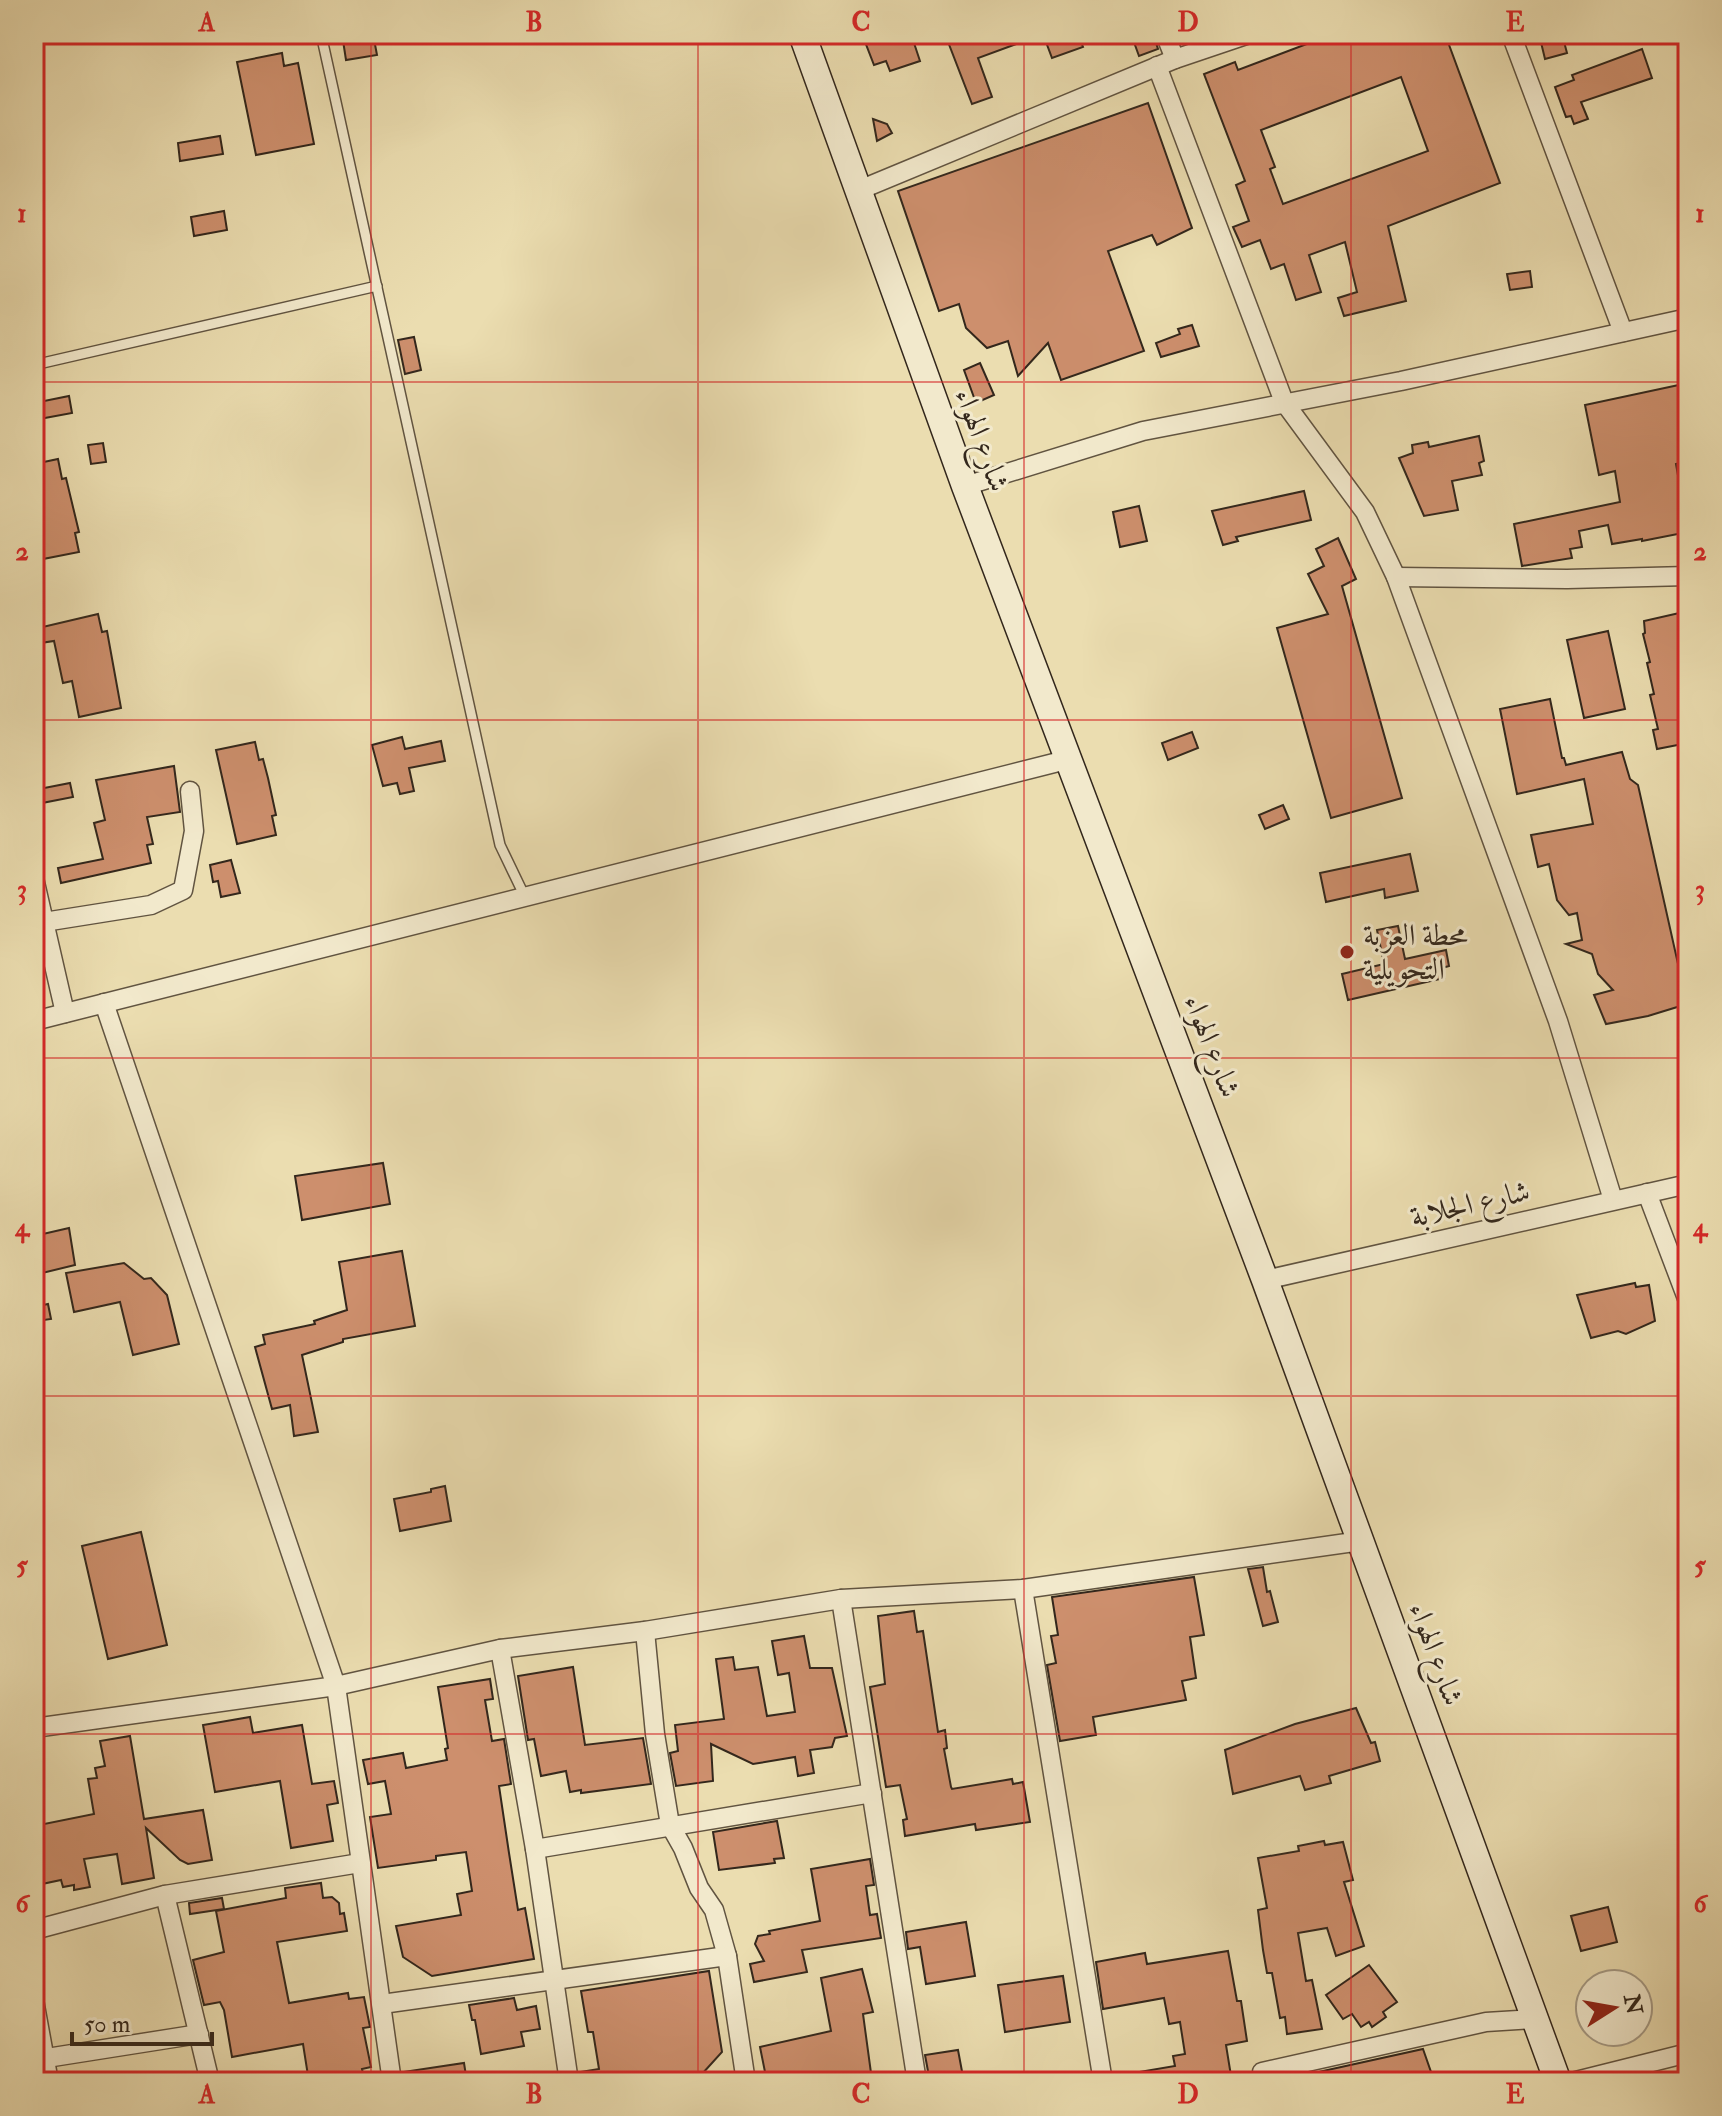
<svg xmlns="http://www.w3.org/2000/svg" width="1722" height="2116" viewBox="0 0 1722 2116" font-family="'IM FELL Double Pica',Amiri,serif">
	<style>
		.building { fill: #cd8f6d; stroke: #33271c; stroke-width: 2; fill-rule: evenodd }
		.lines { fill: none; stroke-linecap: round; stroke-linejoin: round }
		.lane-casing { stroke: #615441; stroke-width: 12 }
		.street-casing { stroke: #615441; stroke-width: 21 }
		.secondary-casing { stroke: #33271c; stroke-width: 29 }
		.lane { stroke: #f2e9cc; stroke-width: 9 }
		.street { stroke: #f2e9cc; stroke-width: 18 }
		.secondary { stroke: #f2e9cc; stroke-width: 26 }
		.grid { fill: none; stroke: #d62828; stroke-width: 2; stroke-opacity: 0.55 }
		.poi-dot { fill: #8f2418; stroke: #f2e9cc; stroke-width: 3 }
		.labels { text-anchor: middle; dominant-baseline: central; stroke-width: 6; stroke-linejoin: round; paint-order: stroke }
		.street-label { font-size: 30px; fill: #33271c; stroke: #f2e9cc }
		.poi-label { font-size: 30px; fill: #33271c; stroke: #f2e9cc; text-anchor: start }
		.neatline { fill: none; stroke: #d62828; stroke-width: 3 }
		.grid-label { font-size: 26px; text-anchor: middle; font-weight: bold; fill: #d62828 }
	</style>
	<rect width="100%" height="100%" fill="#ebddb0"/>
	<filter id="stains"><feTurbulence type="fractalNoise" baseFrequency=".0025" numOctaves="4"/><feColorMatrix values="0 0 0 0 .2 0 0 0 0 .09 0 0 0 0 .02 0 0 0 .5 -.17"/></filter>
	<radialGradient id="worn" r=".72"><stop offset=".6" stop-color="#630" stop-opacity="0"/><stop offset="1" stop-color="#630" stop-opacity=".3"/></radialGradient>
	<g class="building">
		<polygon points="342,34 373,34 377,55 346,60"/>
		<polygon points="862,34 911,34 920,61 890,71 886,61 874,65"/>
		<polygon points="945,34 1038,34 1038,36 978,58 992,97 972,104"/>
		<polygon points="1043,34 1078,34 1083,47 1052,58"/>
		<polygon points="1131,34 1153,34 1158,49 1139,56"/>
		<path d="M1333,34H1445L1500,183L1388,226L1406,301L1344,316L1338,298L1357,292L1345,242L1309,255L1321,292L1296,300L1284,264L1271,269L1260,240L1242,247L1233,227L1249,221L1236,185L1245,181L1204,74L1235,62L1238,70ZM1401,77L1428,151L1283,204L1270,169L1275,167L1261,130Z"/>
		<polygon points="1539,34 1562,34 1567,53 1545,59"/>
		<polygon points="1642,49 1652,78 1581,102 1588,119 1574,124 1571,116 1566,117 1555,87 1574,80 1572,75"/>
		<polygon points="282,53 284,66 298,63 314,144 256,155 237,62"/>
		<polygon points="1148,103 1192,228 1157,245 1152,235 1108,251 1144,351 1061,380 1048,343 1018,376 1008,341 987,348 966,328 959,304 939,311 898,191"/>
		<polygon points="873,119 887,124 892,133 877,141"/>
		<polygon points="220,136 223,154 180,161 178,143"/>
		<polygon points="224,211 227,230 194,236 191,217"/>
		<polygon points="1530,271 1532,287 1510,290 1507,274"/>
		<polygon points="1192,325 1199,346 1161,357 1156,343 1180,334 1178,329"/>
		<polygon points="414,337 421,370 405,374 398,340"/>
		<polygon points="980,363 994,395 976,403 964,370"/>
		<polygon points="1688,383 1688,461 1676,464 1688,532 1642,541 1642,539 1612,544 1608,525 1579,531 1582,547 1570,549 1572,558 1522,566 1514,524 1620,502 1615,471 1599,475 1585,405"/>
		<polygon points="69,396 72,413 34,420 34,403"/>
		<polygon points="1479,436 1484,461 1479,463 1482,475 1452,481 1458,510 1424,516 1399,458 1413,453 1412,445 1428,442 1429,447"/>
		<polygon points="103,443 106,462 91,464 88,445"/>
		<polygon points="58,459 62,479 66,478 79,532 75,533 79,552 43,559 34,517 34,464"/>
		<polygon points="1304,491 1311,520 1236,537 1238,541 1223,545 1212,511"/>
		<polygon points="1139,506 1147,541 1120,547 1113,512"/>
		<polygon points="1338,538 1356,579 1342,586 1402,798 1331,818 1277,628 1328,614 1308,574 1324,566 1316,549"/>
		<polygon points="1688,611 1688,743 1657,749 1653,730 1658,729 1650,695 1654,694 1647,663 1650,662 1643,634 1645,633 1644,621"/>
		<polygon points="98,614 102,632 107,631 121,708 79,717 72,681 63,683 54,641 34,644 34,629"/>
		<polygon points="1608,631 1625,709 1584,718 1567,640"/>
		<polygon points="1550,699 1562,758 1564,758 1566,765 1622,752 1630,779 1638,785 1687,1004 1648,1016 1606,1024 1594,995 1613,990 1598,974 1592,954 1566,944 1582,940 1577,913 1569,915 1557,900 1549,864 1538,867 1531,835 1593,824 1584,779 1517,794 1500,709"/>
		<polygon points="1192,732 1198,748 1168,760 1162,743"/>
		<polygon points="402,737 405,749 441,741 445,761 409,768 414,791 400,794 397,783 383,786 372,745"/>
		<polygon points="255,742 259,760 263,759 268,778 276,815 272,816 276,835 237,844 216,750"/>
		<polygon points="174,766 180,812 147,817 153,844 147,845 151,863 61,883 58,868 103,859 94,823 105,820 96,780"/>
		<polygon points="70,783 73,797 42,803 39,789"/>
		<polygon points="1283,805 1289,819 1265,829 1259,815"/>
		<polygon points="1410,854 1418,891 1385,898 1384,889 1326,902 1320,873"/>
		<polygon points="231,860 240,893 221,897 218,881 213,882 210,865"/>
		<polygon points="1398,926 1405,959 1446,950 1449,966 1442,968 1444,978 1348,1000 1342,974 1384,964 1377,930"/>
		<polygon points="383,1163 390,1204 302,1220 295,1176"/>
		<polygon points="69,1228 75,1265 34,1275 34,1236"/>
		<polygon points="402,1251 415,1326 343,1339 343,1342 302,1355 318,1432 294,1436 290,1405 272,1409 255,1347 265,1344 263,1335 315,1324 314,1321 347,1310 339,1262"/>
		<polygon points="124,1263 144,1279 151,1278 167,1295 179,1344 133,1355 120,1302 74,1312 66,1273"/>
		<polygon points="1635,1283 1636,1287 1649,1285 1655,1321 1626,1334 1618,1331 1591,1338 1577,1295"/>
		<polygon points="48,1304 51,1319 37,1321 34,1307"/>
		<polygon points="445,1486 451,1521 400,1531 394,1499 431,1492 431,1489"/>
		<polygon points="141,1532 167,1645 108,1659 82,1546"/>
		<polygon points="1263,1567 1267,1592 1270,1591 1278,1622 1263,1626 1248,1569"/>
		<polygon points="1194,1577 1204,1635 1190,1637 1196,1678 1182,1681 1186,1700 1093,1717 1096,1735 1060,1741 1047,1665 1056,1663 1051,1636 1058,1635 1052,1597"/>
		<polygon points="914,1611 917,1632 923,1631 938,1732 945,1730 947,1748 944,1749 951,1787 952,1789 1012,1779 1013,1784 1023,1782 1030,1822 976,1830 975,1824 905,1836 903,1820 907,1819 900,1785 886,1787 870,1687 885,1684 878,1616"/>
		<polygon points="804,1636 810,1668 832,1668 847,1736 835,1738 832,1747 810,1750 814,1773 798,1776 795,1757 753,1764 711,1744 713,1781 676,1786 670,1753 678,1751 675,1725 724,1719 716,1659 733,1657 735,1670 758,1667 767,1716 795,1712 789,1673 778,1675 772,1641"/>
		<polygon points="573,1667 585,1745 643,1738 651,1784 581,1793 581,1790 570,1792 566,1771 541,1776 534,1739 528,1740 518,1676"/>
		<polygon points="490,1679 493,1699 485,1700 492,1741 504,1739 511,1784 499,1786 509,1853 518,1910 525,1908 534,1959 432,1976 403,1957 396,1926 461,1915 457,1894 472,1891 466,1852 436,1856 436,1860 378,1868 370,1817 391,1814 385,1781 368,1784 363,1760 403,1753 406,1768 447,1760 445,1749 448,1748 438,1687"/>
		<polygon points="1356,1708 1371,1743 1375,1742 1380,1761 1329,1776 1331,1783 1305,1790 1300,1776 1233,1794 1225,1750 1295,1724"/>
		<polygon points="250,1717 253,1733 302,1725 312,1784 334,1781 338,1803 327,1805 333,1841 291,1848 280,1781 215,1792 203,1725"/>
		<polygon points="130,1736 144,1819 203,1810 212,1860 188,1864 180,1860 146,1828 154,1878 122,1884 117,1854 84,1859 90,1887 74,1890 74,1885 63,1887 61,1880 42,1884 40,1874 36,1875 34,1863 34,1826 94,1814 88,1779 97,1778 95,1768 105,1766 100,1741"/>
		<polygon points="777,1821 784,1858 774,1859 775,1863 719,1870 713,1832"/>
		<polygon points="1324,1841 1325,1845 1343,1842 1353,1880 1344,1882 1364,1946 1336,1956 1327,1928 1298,1933 1306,1981 1312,1980 1322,2029 1287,2034 1285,2017 1280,2018 1272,1973 1267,1973 1263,1950 1258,1910 1267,1908 1258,1858 1299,1851 1298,1846"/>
		<polygon points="870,1859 874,1885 866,1886 870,1915 877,1914 881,1938 802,1950 807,1972 754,1982 750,1964 764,1961 755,1944 758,1936 770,1934 769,1931 820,1921 811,1869"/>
		<polygon points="321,1883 323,1898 332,1897 339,1903 340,1914 344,1913 347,1931 277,1942 289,2003 348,1993 349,1999 364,1997 370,2027 363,2028 371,2067 362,2069 364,2078 354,2082 309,2082 303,2044 232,2057 224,2010 220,2002 204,2005 193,1960 224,1952 216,1911 286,1898 285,1888"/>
		<polygon points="222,1898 224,1909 190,1914 189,1903"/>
		<polygon points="1608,1907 1617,1942 1581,1951 1571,1916"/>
		<polygon points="966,1922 975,1976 926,1984 920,1947 908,1949 906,1932"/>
		<polygon points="1228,1951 1237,2001 1241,2001 1247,2041 1226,2045 1232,2082 1127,2082 1127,2074 1175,2066 1173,2056 1185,2054 1180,2022 1169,2024 1164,1998 1103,2009 1096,1962 1145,1953 1147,1964"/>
		<polygon points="1369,1965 1397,2002 1383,2012 1386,2017 1372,2027 1369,2022 1361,2027 1352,2014 1343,2019 1326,1995"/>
		<polygon points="862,1969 873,2012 863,2014 871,2073 821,2080 821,2082 767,2082 760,2047 831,2031 821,1978"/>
		<polygon points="709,1971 722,2052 702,2074 651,2082 581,2082 580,2072 599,2069 593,2032 588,2032 581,1991"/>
		<polygon points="1063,1976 1070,2022 1005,2032 998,1985"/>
		<polygon points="514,1998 517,2010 536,2006 540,2029 521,2032 524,2046 481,2054 475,2020 472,2020 469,2005"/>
		<polygon points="1423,2049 1431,2072 1423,2073 1424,2082 1282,2082 1282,2080"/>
		<polygon points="958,2050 964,2082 930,2082 925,2055"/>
		<polygon points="464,2063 467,2082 404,2082 403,2072"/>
	</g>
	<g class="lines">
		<g class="lane-casing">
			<g id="lane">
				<polyline points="321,34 500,845 525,897"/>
				<polyline points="34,365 377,286"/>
			</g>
		</g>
		<g class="street-casing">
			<g id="street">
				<polyline points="1165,34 1175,59"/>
				<polyline points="1511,34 1623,332"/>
				<polyline points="1157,66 1284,402 1365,512 1396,577 1558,1021 1613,1200"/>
				<polyline points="857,191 1175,59 1249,34"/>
				<polyline points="965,486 1143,431 1401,381 1688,318"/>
				<polyline points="1396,577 1567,579 1688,576"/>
				<polyline points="34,878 65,1013"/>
				<polyline points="44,922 151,905 183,890 194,831 190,791"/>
				<polyline points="104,1003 336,1686 392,2082"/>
				<polyline points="34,1021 1070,759"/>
				<polyline points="1647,1193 1688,1301"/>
				<polyline points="1265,1280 1688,1184"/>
				<polyline points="1023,1589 1103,2082"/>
				<polyline points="841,1599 917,2082"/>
				<polyline points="645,1631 655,1734 670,1825 683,1848 699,1888 714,1910 727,1956 746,2082"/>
				<polyline points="500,1649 535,1849 569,2082"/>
				<polyline points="34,1728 336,1686 500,1649 645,1631 841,1599 1023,1589 1361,1541"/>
				<polyline points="535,1849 872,1793"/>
				<polyline points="165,1895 210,2082"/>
				<polyline points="34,1930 165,1895 360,1863"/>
				<polyline points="34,2000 49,2082"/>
				<polyline points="382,2004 727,1956"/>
				<polyline points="34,2060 199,2034"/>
				<polyline points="1264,2082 1262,2072 1486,2022 1535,2019"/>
				<polyline points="1572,2082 1688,2053"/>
			</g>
		</g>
		<g class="secondary-casing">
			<polyline id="secondary" points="802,34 965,486 1265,1280 1558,2082"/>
		</g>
		<use href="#lane" class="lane"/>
		<use href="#street" class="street"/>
		<use href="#secondary" class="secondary"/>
	</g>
	<path class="grid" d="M371,34V2082M698,34V2082M1024,34V2082M1351,34V2082M34,382H1688M34,720H1688M34,1058H1688M34,1396H1688M34,1734H1688"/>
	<circle class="poi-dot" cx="1347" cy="952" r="8"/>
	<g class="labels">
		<g class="street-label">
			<text transform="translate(982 440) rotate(70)">شارع الهواء</text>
			<text transform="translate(1212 1046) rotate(69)">شارع الهواء</text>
			<text transform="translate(1470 1204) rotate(-13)">شارع الجلابة</text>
			<text transform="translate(1436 1654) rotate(70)">شارع الهواء</text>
		</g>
		<g class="poi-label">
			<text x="1363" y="935">محطة العزبة<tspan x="1363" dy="34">التحويلية</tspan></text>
		</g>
	</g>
	<rect width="1722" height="2116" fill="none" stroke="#ebddb0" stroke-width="88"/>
	<g transform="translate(1614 2008) rotate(79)"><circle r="38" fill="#f2e9cc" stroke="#a69b86" stroke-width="2"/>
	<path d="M0-6L14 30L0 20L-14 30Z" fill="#8f2418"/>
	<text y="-12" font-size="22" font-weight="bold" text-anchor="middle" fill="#33271c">N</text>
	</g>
	<path d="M72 2032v12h140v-12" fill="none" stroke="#33271c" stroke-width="4"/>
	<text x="84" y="2032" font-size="24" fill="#33271c" stroke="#f2e9cc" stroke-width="6" paint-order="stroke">50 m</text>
	<rect x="44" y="44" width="1634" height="2028" class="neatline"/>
	<g class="grid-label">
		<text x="207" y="31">A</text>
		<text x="534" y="31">B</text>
		<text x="861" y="31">C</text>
		<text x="1188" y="31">D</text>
		<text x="1515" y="31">E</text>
		<text x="22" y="222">1</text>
		<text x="1700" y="222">1</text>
		<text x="22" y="560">2</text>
		<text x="1700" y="560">2</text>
		<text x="22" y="898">3</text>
		<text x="1700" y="898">3</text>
		<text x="22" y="1236">4</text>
		<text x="1700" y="1236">4</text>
		<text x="22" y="1574">5</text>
		<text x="1700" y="1574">5</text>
		<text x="22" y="1912">6</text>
		<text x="1700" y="1912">6</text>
		<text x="207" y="2103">A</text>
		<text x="534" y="2103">B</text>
		<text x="861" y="2103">C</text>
		<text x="1188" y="2103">D</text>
		<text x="1515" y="2103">E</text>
	</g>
	<rect width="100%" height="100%" filter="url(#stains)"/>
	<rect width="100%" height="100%" fill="url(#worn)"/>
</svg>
